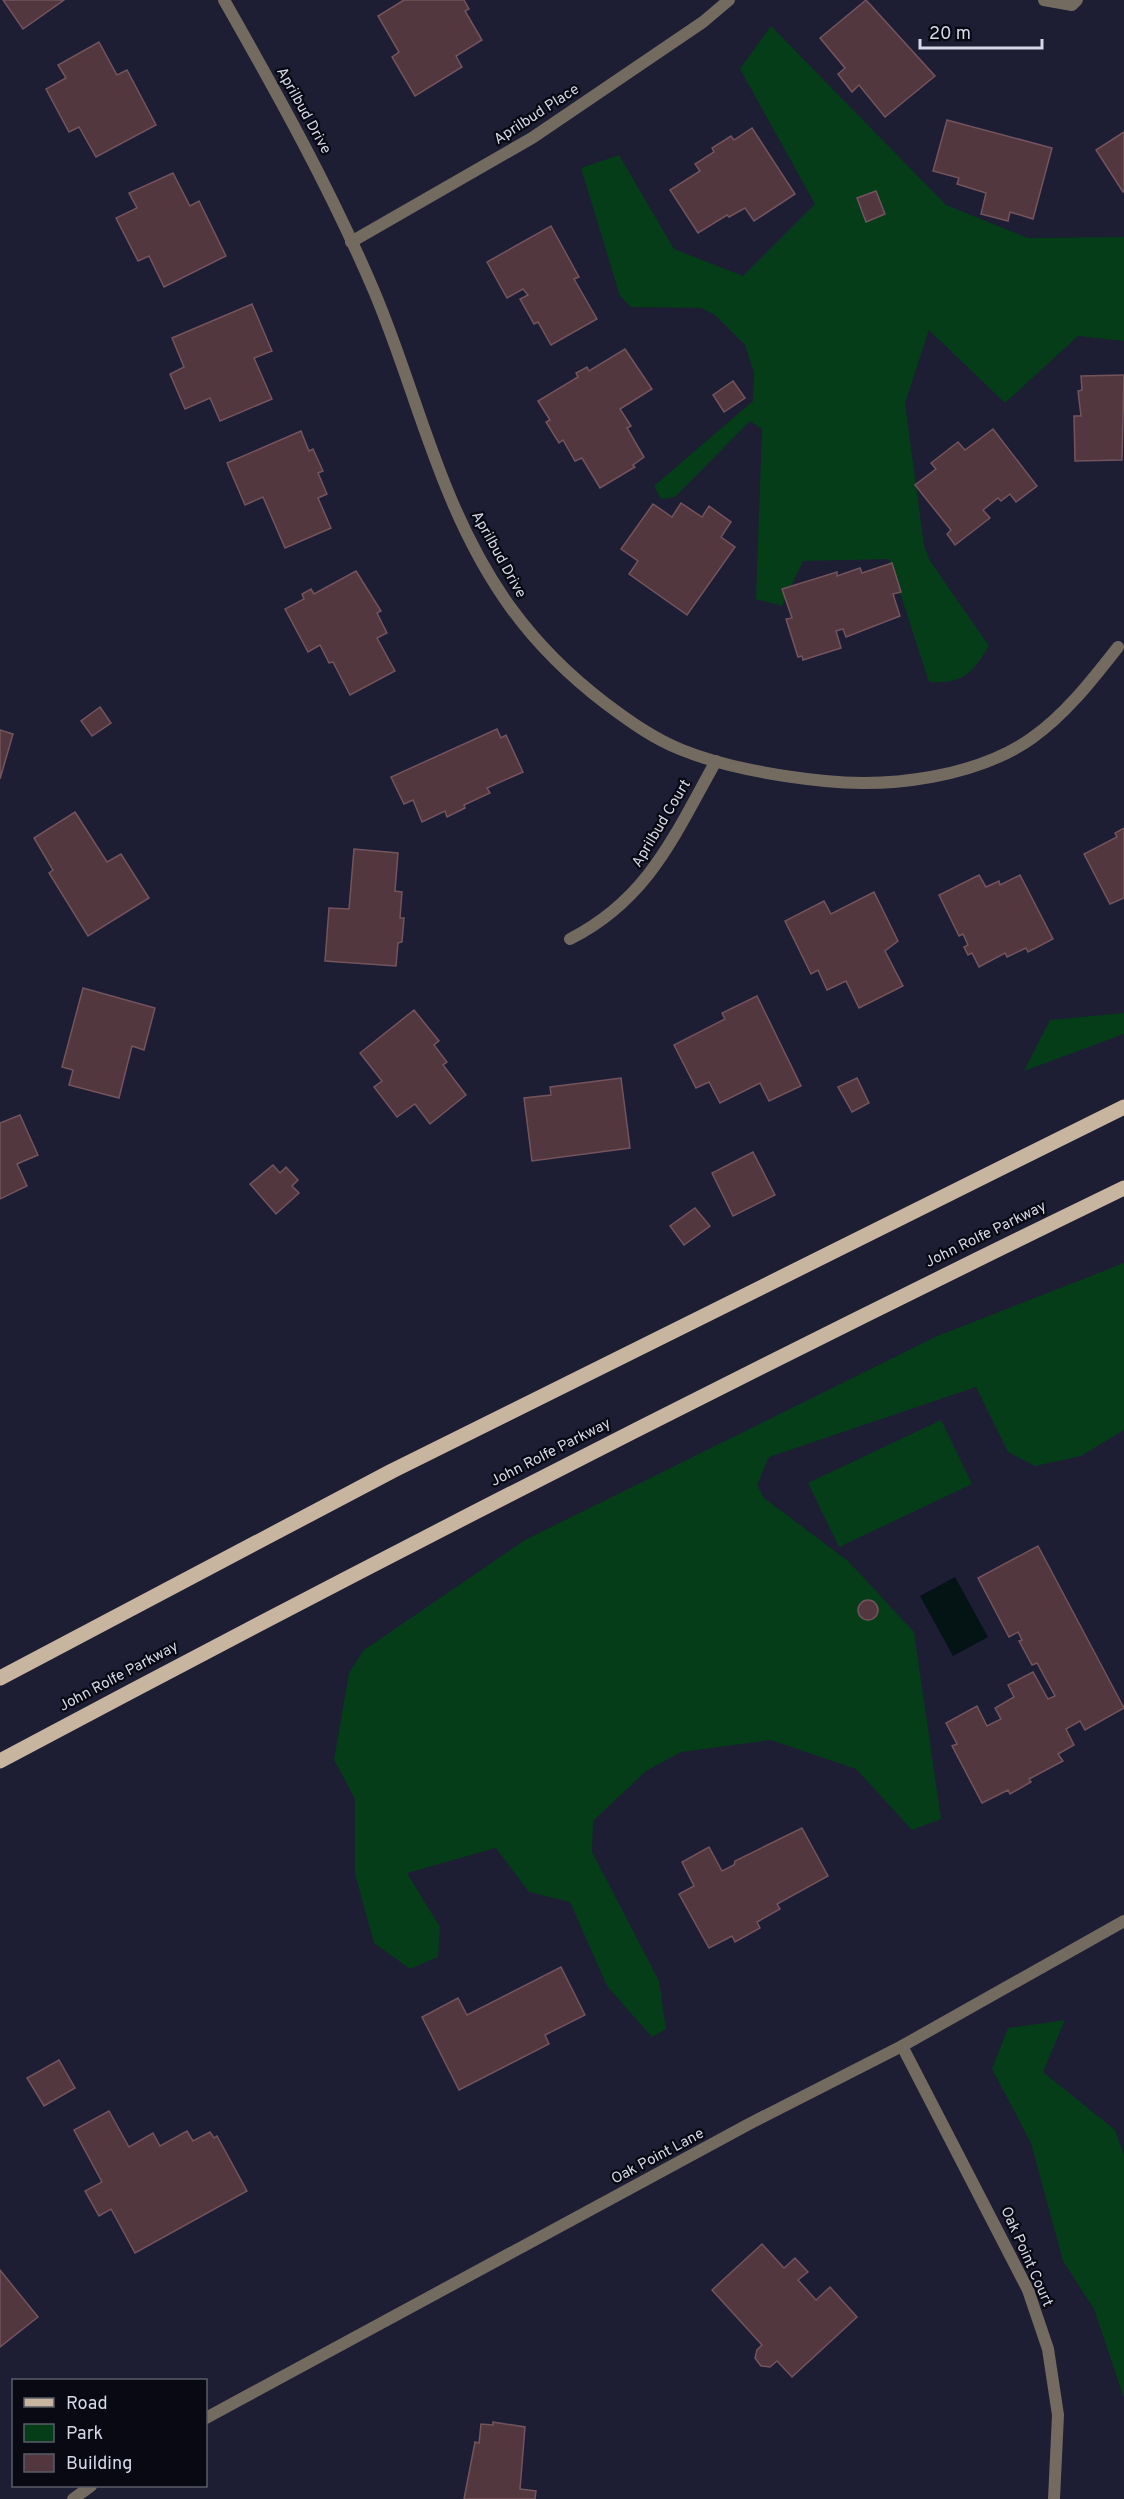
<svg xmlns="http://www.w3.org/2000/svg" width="1124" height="2499" viewBox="0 0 1124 2499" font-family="Overpass,sans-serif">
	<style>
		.green { fill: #053d19 }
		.water { fill: #041314 }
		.building { fill: #53373f; stroke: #73545d; stroke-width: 1.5 }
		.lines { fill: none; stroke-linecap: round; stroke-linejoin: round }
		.minor { stroke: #736a60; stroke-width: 12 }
		.primary { stroke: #c8b5a0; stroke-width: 15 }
		.labels { text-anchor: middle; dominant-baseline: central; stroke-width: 4.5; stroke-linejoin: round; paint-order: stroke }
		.street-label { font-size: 15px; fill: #d6d8e8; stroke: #080912 }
	</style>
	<rect width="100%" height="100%" fill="#1d1d34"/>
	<g class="green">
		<path d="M771,26L946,205L1028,238L1124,237V341L1078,336L1005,403L929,330L905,403L924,546L930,561L989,646C972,673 964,684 929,682L889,559L803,561L782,606L756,599L762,429L750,421L675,497L661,499L654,486L753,401L754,372L745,345L715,315L701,308L631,307L620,296L581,168L619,155L674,249L743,276L815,204L740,69Z"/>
		<polygon points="1124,1013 1124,1034 1024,1071 1050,1020"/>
		<polygon points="1124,1263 1124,1430 1081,1456 1035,1466 1008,1452 976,1387 769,1457 757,1485 764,1498 848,1561 914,1632 941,1819 912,1830 856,1769 771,1740 681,1752 646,1771 593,1821 592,1852 659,1981 666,2029 652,2037 607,1986 570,1902 529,1892 496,1848 407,1873 440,1927 438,1957 410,1969 374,1943 355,1874 355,1799 334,1760 349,1673 364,1650 525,1540 935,1337"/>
		<polygon points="941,1420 972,1484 839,1547 808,1483"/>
		<polygon points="1065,2020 1043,2072 1115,2130 1124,2155 1124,2398 1094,2309 1063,2261 1031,2143 992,2069 1008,2028"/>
	</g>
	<polygon class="water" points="955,1577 988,1637 953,1656 920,1596"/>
	<g class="building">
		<polygon points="3,0 64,0 23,29"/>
		<polygon points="404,0 464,0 469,9 465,11 482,40 456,56 462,67 415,96 392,57 399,52 378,16"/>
		<polygon points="866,0 935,76 885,117 859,85 852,92 838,74 845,68 820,38"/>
		<polygon points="99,42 117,75 127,70 156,125 96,157 79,127 69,132 46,89 66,78 58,65"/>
		<polygon points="947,120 1052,148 1033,219 1010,212 1008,221 981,214 986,193 957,184 959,178 933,171"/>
		<polygon points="752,128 795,194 754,221 745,208 729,217 727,215 698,233 670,190 700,171 695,164 714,152 712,148 731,136 734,140"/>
		<polygon points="1124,132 1124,191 1123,192 1096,150"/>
		<polygon points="173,173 190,206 199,201 226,256 164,287 149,256 138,261 116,218 137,208 129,193"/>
		<polygon points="876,191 885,214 866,222 857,198"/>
		<polygon points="551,226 579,277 574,279 597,319 551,345 538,322 534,324 520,299 528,295 523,289 507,298 487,262"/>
		<polygon points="252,304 272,351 254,358 272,399 220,421 210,398 185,409 170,374 184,367 172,338"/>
		<polygon points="625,349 652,389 620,409 631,426 627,428 644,457 633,465 635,467 600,488 582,458 575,461 563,440 559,443 546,422 550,420 538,401 578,377 576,373 587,367 589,371"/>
		<polygon points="1124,375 1122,460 1075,461 1074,416 1081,416 1078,391 1082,390 1081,376"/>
		<polygon points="733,381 745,398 724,412 713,395"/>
		<polygon points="993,429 1037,486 1016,502 1010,494 1001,501 998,498 983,510 990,518 955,545 947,534 951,530 915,485 936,469 931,463 958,442 965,450"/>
		<polygon points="301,431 309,451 313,449 323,471 318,473 327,494 318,498 331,528 285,548 263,497 245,505 227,463"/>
		<polygon points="681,503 702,517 709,506 731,522 721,537 735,547 687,615 629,574 638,561 621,549 653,504 672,517"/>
		<polygon points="892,563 901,592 893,594 900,616 846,637 843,629 836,631 841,648 803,660 802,656 798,657 786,619 792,618 782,589 837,572 837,576 860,568 862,573"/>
		<polygon points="356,571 381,611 377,613 387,633 377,638 395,671 350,695 333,662 329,663 320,645 308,652 285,609 304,599 302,594 311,589 314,594"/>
		<polygon points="100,707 111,723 92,736 81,721"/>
		<polygon points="497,729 501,738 506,735 523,772 487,788 490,793 464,805 465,808 447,817 445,811 422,822 413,800 404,804 391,777"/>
		<polygon points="0,730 13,734 0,779"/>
		<polygon points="75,812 107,862 121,854 149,898 88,936 49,873 53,870 34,838"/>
		<polygon points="1124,828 1124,898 1110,904 1084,854 1117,837 1115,833"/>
		<polygon points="354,849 398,853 395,891 402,892 400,918 404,918 402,942 398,943 396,966 325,961 329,908 349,909"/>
		<polygon points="979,875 986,887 999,881 1000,885 1020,875 1053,939 1028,952 1026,948 1007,957 1005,953 979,967 972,953 968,955 964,947 968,945 963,934 959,936 939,895"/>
		<polygon points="874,892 898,941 885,951 903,986 859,1008 846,981 827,990 818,970 811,974 785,921 824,901 831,914"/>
		<polygon points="83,988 155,1008 144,1050 132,1046 119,1098 69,1085 73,1070 62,1067"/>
		<polygon points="757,996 801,1086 769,1101 760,1083 720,1103 709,1082 696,1088 674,1045 725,1019 722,1013"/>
		<polygon points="414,1010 439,1041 434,1045 447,1062 443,1065 466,1095 430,1124 415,1104 397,1117 374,1087 382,1081 360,1053"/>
		<polygon points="621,1078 630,1148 532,1161 524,1098 551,1095 550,1087"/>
		<polygon points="857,1078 869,1103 852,1112 838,1087"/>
		<polygon points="20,1115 38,1155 17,1164 27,1186 0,1199 0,1123"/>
		<polygon points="753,1152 775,1195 733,1216 712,1173"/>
		<polygon points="273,1165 280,1173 286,1167 298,1180 292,1186 299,1193 276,1214 250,1184"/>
		<polygon points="695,1208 710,1226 684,1245 670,1226"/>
		<polygon points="1038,1546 1124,1708 1085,1730 1080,1721 1066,1729 1074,1745 1058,1754 1063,1761 1029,1779 1031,1782 1010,1794 1008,1790 982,1803 952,1746 957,1744 946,1723 977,1706 987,1726 1001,1719 995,1708 1014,1697 1008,1685 1033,1672 1048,1699 1055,1696 1037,1663 1032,1665 1019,1641 1022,1640 1018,1632 1009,1637 978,1578"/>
		<circle cx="868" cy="1610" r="10"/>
		<polygon points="802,1828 828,1876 777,1904 780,1909 757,1922 760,1928 735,1942 732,1936 709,1948 679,1894 694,1886 682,1862 709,1847 722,1871 734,1865 735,1861"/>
		<polygon points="561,1967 585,2015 545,2035 549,2044 459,2090 422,2017 458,1998 467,2015"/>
		<polygon points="59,2060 75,2088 44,2106 27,2078"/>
		<polygon points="109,2111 129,2147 153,2133 160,2146 187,2131 193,2141 210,2132 214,2138 217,2136 247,2191 135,2253 111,2209 99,2216 85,2191 102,2182 74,2130"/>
		<polygon points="762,2244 784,2268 795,2258 808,2272 798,2280 816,2300 830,2287 857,2317 792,2377 777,2361 770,2367 761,2366 755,2358 757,2350 762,2345 712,2290"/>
		<polygon points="0,2270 38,2317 0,2347"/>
		<polygon points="493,2422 525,2427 520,2489 536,2491 535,2499 464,2499 475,2442 479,2443 481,2424 493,2425"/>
	</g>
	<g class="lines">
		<g class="minor">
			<path d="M224,0C278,95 331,190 374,291C402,357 421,427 449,494C485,581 529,645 605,703C629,721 654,739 682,750C727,768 777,776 825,781C890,788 977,777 1032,738C1066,714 1092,680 1118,647"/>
			<polyline points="1044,0 1072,5 1077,0"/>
			<polyline points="351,242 532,138 703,22 729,0"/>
			<path d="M570,939C649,899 675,834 716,761"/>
			<polyline points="902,2046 1028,2290 1048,2349 1058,2415 1054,2499"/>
			<polyline points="206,2418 749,2124 902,2046 1124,1921"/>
			<polyline points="73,2499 91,2486"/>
		</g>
		<g class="primary">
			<polyline points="0,1678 392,1471 1124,1107"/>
			<path d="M0,1761C371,1563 745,1372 1124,1188"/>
		</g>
	</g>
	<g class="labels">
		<g class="street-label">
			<text transform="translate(303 111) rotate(61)">Aprilbud Drive</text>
			<text transform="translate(537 115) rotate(-33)">Aprilbud Place</text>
			<text transform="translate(498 555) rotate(61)">Aprilbud Drive</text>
			<text transform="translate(662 824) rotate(-59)">Aprilbud Court</text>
			<text transform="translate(986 1235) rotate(-26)">John Rolfe Parkway</text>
			<text transform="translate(551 1453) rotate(-27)">John Rolfe Parkway</text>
			<text transform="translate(119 1677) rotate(-28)">John Rolfe Parkway</text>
			<text transform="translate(658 2157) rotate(-28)">Oak Point Lane</text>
			<text transform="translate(1026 2257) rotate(66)">Oak Point Court</text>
		</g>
	</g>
	<rect x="12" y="2379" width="195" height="108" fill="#080912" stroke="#5a5c68" stroke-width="1.5"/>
	<rect x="24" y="2398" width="30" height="9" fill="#c8b5a0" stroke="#5a5c68" stroke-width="1.5"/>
	<text x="66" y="2409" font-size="18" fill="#d6d8e8">Road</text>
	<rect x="24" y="2424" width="30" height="18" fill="#053d19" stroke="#5a5c68" stroke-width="1.5"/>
	<text x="66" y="2439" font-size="18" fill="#d6d8e8">Park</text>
	<rect x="24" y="2454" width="30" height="18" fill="#53373f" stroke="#5a5c68" stroke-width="1.5"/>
	<text x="66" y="2469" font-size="18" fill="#d6d8e8">Building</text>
	<path d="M920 39v9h122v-9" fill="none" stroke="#d6d8e8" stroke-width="3"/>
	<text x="929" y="39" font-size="18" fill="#d6d8e8" stroke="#080912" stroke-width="4.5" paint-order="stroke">20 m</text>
</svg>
